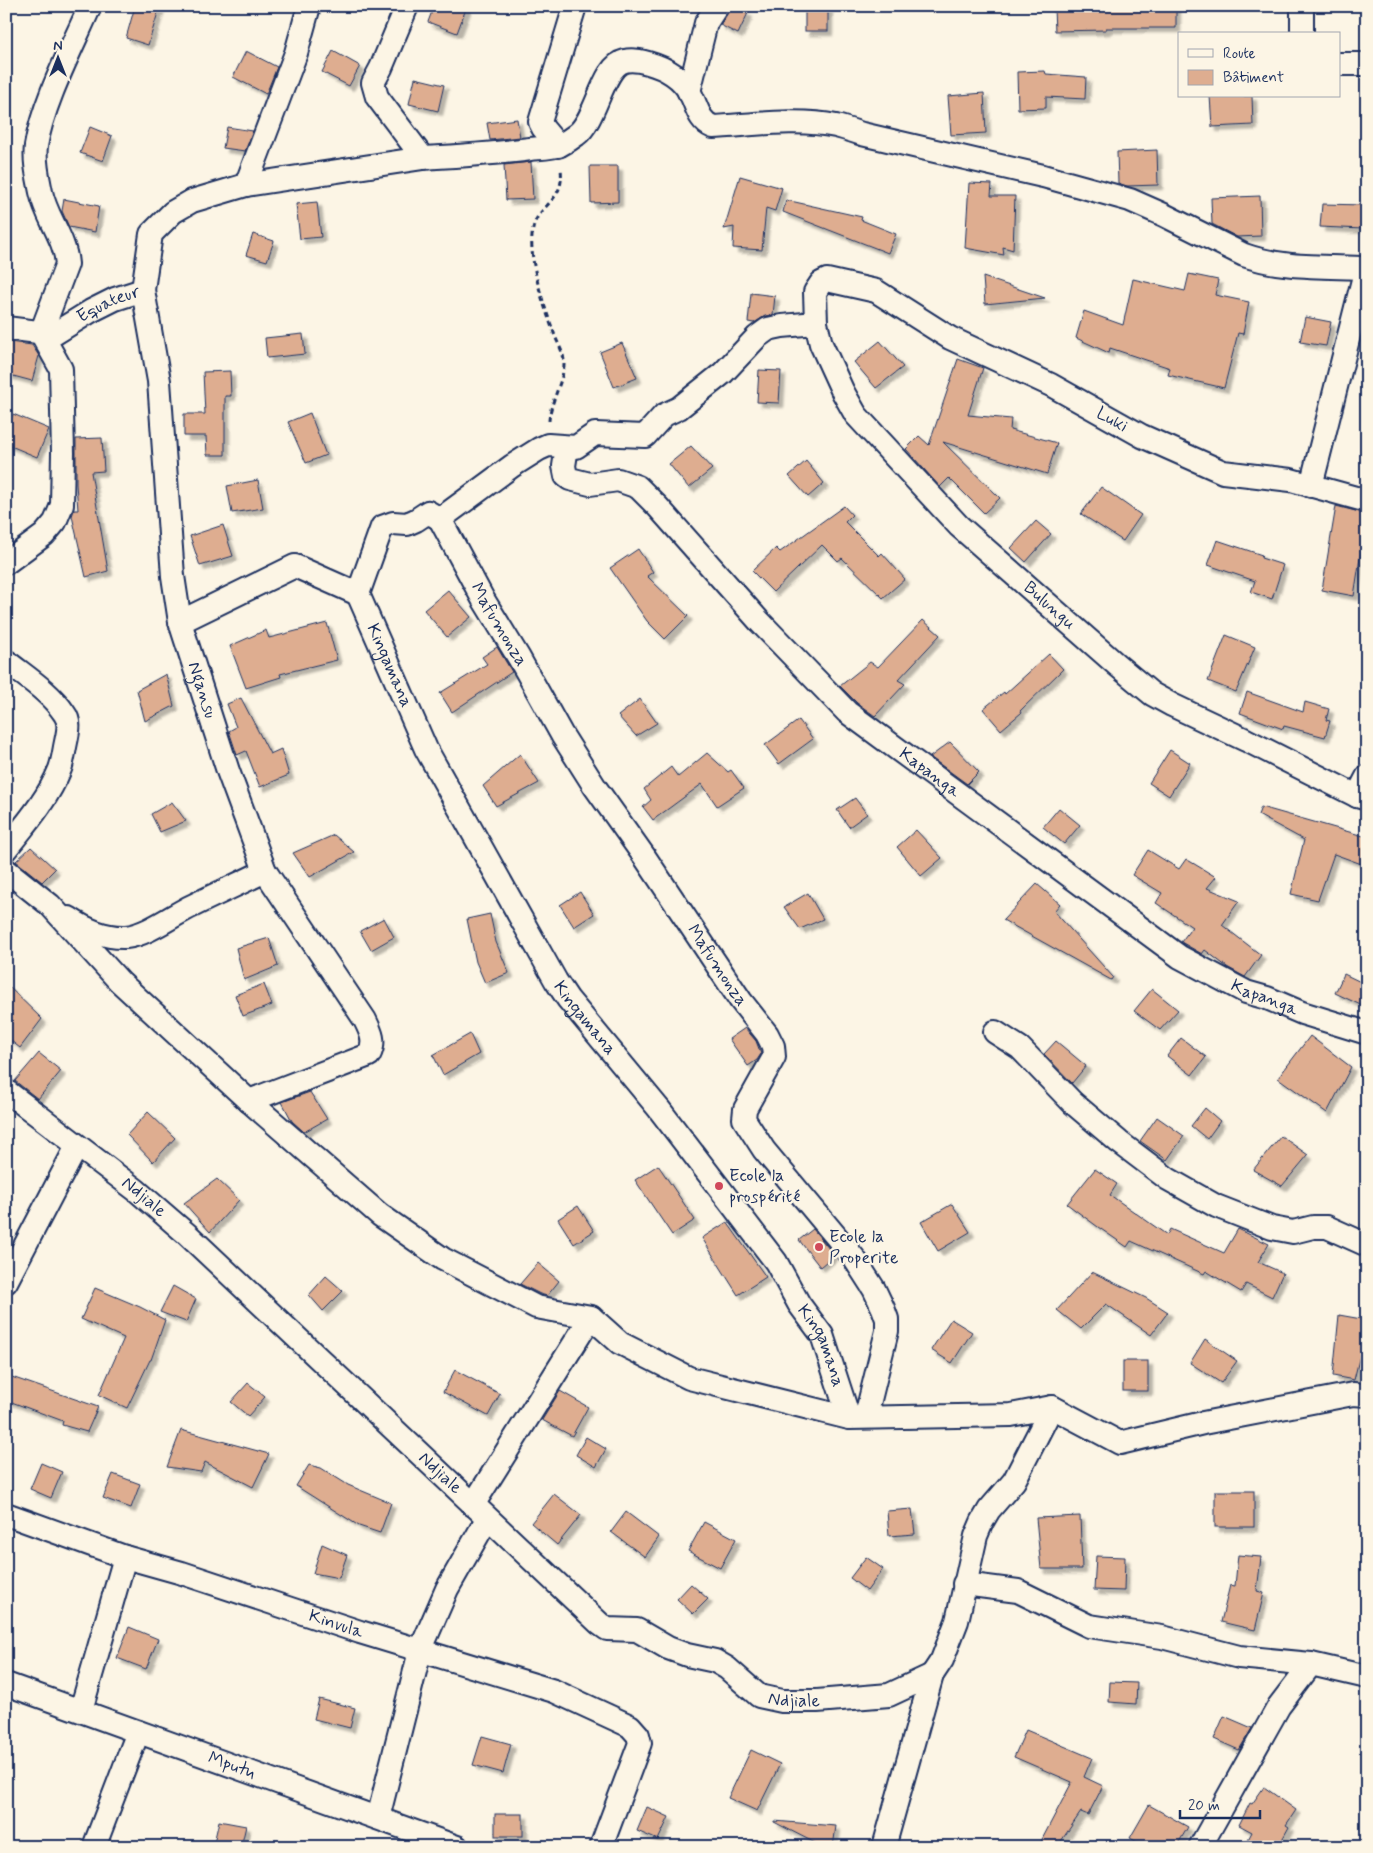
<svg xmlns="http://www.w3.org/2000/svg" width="1373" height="1853" viewBox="0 0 1373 1853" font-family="Mynerve,sans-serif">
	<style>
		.building { fill: #dead90; stroke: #1b2f5e; filter: url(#shadow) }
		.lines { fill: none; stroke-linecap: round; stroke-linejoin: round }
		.minor-casing { stroke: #1b2f5e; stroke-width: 26 }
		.path { stroke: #1b2f5e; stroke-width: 3; stroke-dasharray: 5 4; stroke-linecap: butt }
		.minor { stroke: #fcf5e5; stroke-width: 22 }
		.poi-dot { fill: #d1495b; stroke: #fcf5e5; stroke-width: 2 }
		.labels { text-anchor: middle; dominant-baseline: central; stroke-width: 4.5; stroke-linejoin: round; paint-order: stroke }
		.street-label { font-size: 18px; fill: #1b2f5e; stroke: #fcf5e5 }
		.poi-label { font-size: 18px; fill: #1b2f5e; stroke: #fcf5e5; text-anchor: start }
	</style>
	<defs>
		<filter id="shadow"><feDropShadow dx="4.5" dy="4.5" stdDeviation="1" flood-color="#0004"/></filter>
	</defs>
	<rect width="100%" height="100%" fill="#fcf5e5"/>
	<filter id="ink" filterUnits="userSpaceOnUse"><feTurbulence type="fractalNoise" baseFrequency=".02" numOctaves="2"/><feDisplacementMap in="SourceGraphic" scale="10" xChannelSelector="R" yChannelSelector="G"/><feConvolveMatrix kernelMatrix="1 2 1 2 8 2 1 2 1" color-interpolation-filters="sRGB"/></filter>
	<g filter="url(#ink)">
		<g class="building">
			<polygon points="135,6 160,6 148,45 126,38"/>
			<polygon points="434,6 467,6 457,33 428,22"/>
			<polygon points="730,6 748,13 738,34 720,25 728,13"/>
			<rect x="805" y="6" width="23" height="25"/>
			<polygon points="1105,6 1176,6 1176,28 1106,28 1106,30 1055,31 1054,9"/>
			<polygon points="246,51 277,67 266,94 233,77"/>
			<polygon points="333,51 360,66 349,86 322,72"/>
			<polygon points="1045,71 1046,74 1086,77 1085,99 1046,97 1046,108 1018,109 1017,72"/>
			<polygon points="415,78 444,85 438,111 409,104"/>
			<polygon points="984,93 986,133 951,135 948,96"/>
			<polygon points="1210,96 1252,96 1253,125 1212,127"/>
			<polygon points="517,119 520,137 490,140 487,123"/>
			<polygon points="90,127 112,136 103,161 80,153"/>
			<polygon points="227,127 253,131 245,151 223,148"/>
			<polygon points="1157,150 1158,185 1127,186 1118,183 1117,152"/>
			<polygon points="531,162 533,199 506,200 504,165"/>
			<polygon points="590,166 618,166 618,202 591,203"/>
			<polygon points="740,176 782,188 775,211 766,208 762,250 733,248 734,227 724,229"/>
			<polygon points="969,183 992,184 991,196 1015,196 1013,250 1003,247 1004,255 965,248"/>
			<polygon points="1260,196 1261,236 1237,237 1212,224 1211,198"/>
			<polygon points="64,199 99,206 95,232 69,227 62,211"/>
			<polygon points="786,200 862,217 861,220 896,234 888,253 783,212"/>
			<polygon points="317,202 321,237 300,239 296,204"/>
			<polygon points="1322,204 1364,205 1363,229 1320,227"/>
			<polygon points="253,234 274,241 267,261 246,255"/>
			<polygon points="1189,274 1218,280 1215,295 1249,302 1243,334 1238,333 1224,388 1168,375 1170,368 1110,348 1109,353 1076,338 1084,311 1123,325 1133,279 1185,291"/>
			<polygon points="983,277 1045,298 985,304"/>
			<polygon points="751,293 775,296 773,315 765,316 754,323 748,322"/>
			<polygon points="1305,317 1331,322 1326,346 1300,342"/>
			<polygon points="303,334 305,354 267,358 265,338"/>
			<polygon points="880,341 903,367 876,388 854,362"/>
			<polygon points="9,342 32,345 39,356 32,381 6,374 6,351"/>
			<polygon points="622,343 637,378 614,387 600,352"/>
			<polygon points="958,359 983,368 968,415 1011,419 1010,430 1057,443 1047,474 943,442 1000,498 984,513 949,478 940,487 906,449 919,436 929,445"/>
			<polygon points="759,370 781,371 779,403 757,402"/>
			<polygon points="230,371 231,396 225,396 225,455 207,455 206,436 184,436 184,414 205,414 203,372"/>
			<polygon points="310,413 326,455 306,463 288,422"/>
			<polygon points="13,414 49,429 37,457 6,444 6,431"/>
			<polygon points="102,438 104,471 91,472 108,571 86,577 72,516 74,510 78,510 76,484 76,439"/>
			<polygon points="691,446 712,469 689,488 669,464"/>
			<polygon points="806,461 824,483 808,497 789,476"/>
			<polygon points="258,480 263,508 232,513 227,486"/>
			<polygon points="1101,487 1141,515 1123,541 1081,514"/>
			<polygon points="844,506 852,515 845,522 879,556 882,553 905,579 883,598 842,558 838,561 822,545 773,592 752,571 776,548 780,552"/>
			<polygon points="1336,506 1367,514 1354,596 1322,590"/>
			<polygon points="1036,521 1051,534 1026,562 1011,548"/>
			<polygon points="223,525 233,556 200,566 190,536"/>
			<polygon points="1217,540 1262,555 1261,558 1283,565 1272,599 1251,592 1255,581 1208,565"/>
			<polygon points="638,549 653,572 647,576 688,616 665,639 647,621 610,568"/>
			<polygon points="448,590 471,617 447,637 424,610"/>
			<polygon points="923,620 940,635 898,680 905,684 875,716 857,703 840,686 870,662 878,667"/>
			<polygon points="327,623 337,660 280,674 281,677 246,688 230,646 266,630 269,638"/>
			<polygon points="1226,635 1255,647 1236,692 1208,681"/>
			<polygon points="497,647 512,672 452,712 440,693 487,664 482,657"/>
			<polygon points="1049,654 1063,669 1020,711 1021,713 1001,730 983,709 1004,692 1005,694"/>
			<polygon points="166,674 174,706 145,721 137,690"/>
			<polygon points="1247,692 1303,712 1305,702 1329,709 1326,720 1330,721 1325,737 1284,726 1283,729 1240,713"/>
			<polygon points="241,698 270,754 281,749 289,775 260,787 246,751 237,755 229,731 236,727 227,704"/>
			<polygon points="640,699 657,723 636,736 618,716"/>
			<polygon points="799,720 813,739 779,764 765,745"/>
			<polygon points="950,742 979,772 967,784 930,757"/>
			<polygon points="1170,750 1190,763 1169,796 1149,783"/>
			<polygon points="707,753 728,772 731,770 744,788 717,806 702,784 653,820 643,807 651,800 644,789 671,767 678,777"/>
			<polygon points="520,754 539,783 496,806 483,786"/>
			<polygon points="855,798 867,814 849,827 837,810"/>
			<polygon points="172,802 186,821 160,832 151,814"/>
			<polygon points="1261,807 1367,837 1367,866 1334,854 1318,900 1291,894 1304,840 1258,815"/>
			<polygon points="1059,808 1080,825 1064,844 1043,827"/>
			<polygon points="916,830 942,858 921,876 897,847"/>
			<polygon points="334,835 354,852 310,877 293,853"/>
			<polygon points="31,847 55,869 42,882 16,861"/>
			<polygon points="1148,850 1179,869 1186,859 1216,877 1207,888 1239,901 1222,925 1261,955 1245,977 1227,967 1205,950 1202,954 1181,942 1192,927 1156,903 1162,893 1132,875"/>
			<polygon points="1037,884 1060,904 1054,911 1113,977 1111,980 1003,920"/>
			<polygon points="580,892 594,914 574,927 560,905"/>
			<polygon points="808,893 823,919 800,929 784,907"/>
			<polygon points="490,914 496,942 509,973 485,983 476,962 467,919"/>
			<polygon points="384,918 394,937 371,950 360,931"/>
			<polygon points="269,938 278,966 244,980 236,948"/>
			<polygon points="1344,974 1367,985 1367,1008 1335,993"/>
			<polygon points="6,984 42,1019 20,1048 6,1037"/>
			<polygon points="264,984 272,1005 243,1016 235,995"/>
			<polygon points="1152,989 1178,1010 1160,1030 1134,1011"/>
			<polygon points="745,1028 756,1041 761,1054 757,1060 748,1066 729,1039"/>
			<polygon points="470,1034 479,1054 443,1075 433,1055"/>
			<polygon points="1310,1036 1351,1067 1327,1113 1278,1078"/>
			<polygon points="1181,1038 1206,1057 1192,1075 1167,1056"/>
			<polygon points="1056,1041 1086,1066 1072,1083 1044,1054"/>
			<polygon points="39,1053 61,1071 38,1099 15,1081"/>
			<polygon points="310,1092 327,1119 304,1132 292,1121 282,1102"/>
			<polygon points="1205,1108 1220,1121 1207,1139 1191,1126"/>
			<polygon points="148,1112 175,1138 153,1162 127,1135"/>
			<polygon points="1157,1117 1184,1136 1167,1160 1140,1141"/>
			<polygon points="1281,1136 1308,1155 1282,1186 1253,1170"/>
			<polygon points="658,1165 695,1220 672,1235 635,1180"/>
			<polygon points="1095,1169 1117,1184 1110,1195 1167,1235 1170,1229 1224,1253 1238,1229 1269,1244 1258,1262 1283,1273 1272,1297 1246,1284 1241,1292 1206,1271 1204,1274 1131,1241 1127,1247 1098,1227 1067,1204"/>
			<polygon points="217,1179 239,1200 210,1232 184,1203"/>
			<polygon points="952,1204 970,1232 938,1251 921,1222"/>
			<polygon points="578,1206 594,1231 574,1244 558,1219"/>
			<polygon points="727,1222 766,1277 738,1295 702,1238"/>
			<polygon points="813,1229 834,1255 820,1267 799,1240"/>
			<polygon points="538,1263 559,1281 547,1296 540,1294 520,1284"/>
			<polygon points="1092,1272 1146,1298 1168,1312 1151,1335 1106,1304 1081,1329 1057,1310"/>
			<polygon points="326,1276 343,1291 323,1311 309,1295"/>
			<polygon points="173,1286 196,1299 186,1322 160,1312"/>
			<polygon points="95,1288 140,1307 165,1320 151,1360 150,1360 127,1408 99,1395 124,1338 81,1319"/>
			<polygon points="1339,1315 1367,1320 1367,1326 1354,1380 1333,1376"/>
			<polygon points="951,1319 972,1332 952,1363 931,1350"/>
			<polygon points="1205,1339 1237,1361 1221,1383 1190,1363"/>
			<rect x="1123" y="1361" width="25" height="30"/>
			<polygon points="455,1370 500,1394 488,1416 443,1392"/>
			<polygon points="6,1375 98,1407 87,1432 62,1425 63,1421 6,1400"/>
			<polygon points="248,1383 265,1397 248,1416 231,1402"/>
			<polygon points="560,1391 588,1407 572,1436 542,1420"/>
			<polygon points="181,1430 269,1454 253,1487 205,1462 201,1472 167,1467"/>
			<polygon points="586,1437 606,1449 596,1467 576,1455"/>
			<polygon points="41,1463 62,1472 51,1498 30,1489"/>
			<polygon points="309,1465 321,1468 348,1485 391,1503 380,1533 359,1526 296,1486"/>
			<polygon points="113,1474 140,1484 131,1508 103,1498"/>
			<rect x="1215" y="1491" width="39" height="36"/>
			<polygon points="554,1494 581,1515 557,1545 531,1523"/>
			<polygon points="912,1509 915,1534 889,1536 887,1511"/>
			<polygon points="626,1512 659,1537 645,1557 611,1532"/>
			<polygon points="1080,1516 1082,1569 1041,1569 1036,1518"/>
			<polygon points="704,1522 736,1539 720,1568 688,1551"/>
			<polygon points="322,1544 347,1555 339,1578 313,1573"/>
			<polygon points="1238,1555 1261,1557 1257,1591 1264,1593 1255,1630 1221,1622 1230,1585 1235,1586"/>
			<polygon points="1096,1556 1125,1557 1124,1591 1094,1590"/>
			<polygon points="866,1557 883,1569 867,1591 850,1578"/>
			<polygon points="691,1584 708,1599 693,1614 677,1599"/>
			<polygon points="129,1627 158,1639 146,1669 117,1658"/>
			<polygon points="1110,1682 1137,1683 1136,1704 1109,1702"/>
			<polygon points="319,1699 355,1708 350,1728 314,1719"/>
			<polygon points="1224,1716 1252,1728 1239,1750 1214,1739"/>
			<polygon points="1026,1730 1092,1758 1084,1777 1103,1786 1088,1815 1081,1812 1057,1847 1038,1847 1072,1782 1014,1757"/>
			<polygon points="482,1736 511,1744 503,1773 473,1765"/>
			<polygon points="751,1750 780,1764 757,1811 728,1798"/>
			<polygon points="1264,1787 1296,1810 1286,1825 1289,1827 1278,1847 1244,1847 1252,1832 1239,1825 1250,1803 1252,1804"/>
			<polygon points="1149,1805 1188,1827 1176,1847 1146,1847 1130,1838"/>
			<polygon points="647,1807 669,1817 658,1840 637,1831"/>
			<rect x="495" y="1814" width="28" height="22"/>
			<polygon points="219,1821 246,1826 241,1847 213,1847"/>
			<polygon points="774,1821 836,1826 833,1847 821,1846 774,1822"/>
		</g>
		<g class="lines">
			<g class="minor-casing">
				<g id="minor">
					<path d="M407,6L381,68L373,83L377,97L423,158C459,156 494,154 530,149C539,148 551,148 560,145C566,142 571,139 576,135C597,120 602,66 625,61C632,59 641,61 648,63C666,68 681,76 690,93C697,105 698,121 713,127C752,125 797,118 836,126C844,128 853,131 862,134L1043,176L1130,200L1164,215L1244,255C1284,269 1325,266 1367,268"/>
					<polyline points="1302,34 1302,6"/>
					<polyline points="1339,64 1367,64"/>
					<polyline points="689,92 706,23 717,6"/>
					<polyline points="558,146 543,128 540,122 575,6"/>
					<polyline points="246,185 296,53 309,6"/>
					<path id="s1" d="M143,290L159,381L173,576L180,622L228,771L265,871L365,1020C371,1032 376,1042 369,1055L249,1101"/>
					<path id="s2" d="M6,328L54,334L91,311L115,299L143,290L151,234L173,212L192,201L246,185L423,158"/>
					<path id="s3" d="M567,447L564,466L566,476L570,479L590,484L618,480L638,487L658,507L760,622L847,712L1180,957L1246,992L1267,998L1302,1013L1367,1033"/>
					<polyline points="1311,486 1366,268"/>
					<path id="s4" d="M1367,501L1291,480L1223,472L1142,436L1051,385L950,338L876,291L827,280L821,283L815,292L816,323L821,344L843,392L856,415L959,526L1117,665L1152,694L1172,705L1246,740L1357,796L1367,799"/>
					<path id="s5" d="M440,519L483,599L519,658L562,735L595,787L644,856L741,1001L767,1034L773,1046L774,1057L745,1109L744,1119L764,1150L854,1258L874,1289L883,1308L887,1319V1331L866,1416"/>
					<path d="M6,563L44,535L55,522L62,505L63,453L61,369L41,333L67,264C65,238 46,217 41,192C38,177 34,161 36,146C43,102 72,48 90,6"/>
					<path id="s6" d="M358,594L426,749L556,981L568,999L659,1109L776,1262L799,1304L822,1335L849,1418"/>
					<polyline points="180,622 295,566 358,594 382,527 393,523 407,524 416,520 428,512 440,519 512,466 539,449 548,445 576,447 595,434 645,436 664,415 679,408 723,373 757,337 768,329 782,326 816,323"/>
					<path d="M6,661C26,677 50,692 64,713C71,722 68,732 66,742C64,751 63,761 60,769C48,799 26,824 6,849"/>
					<polyline points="1357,796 1367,777"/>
					<polyline points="6,870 50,905 120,982 249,1101 380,1215 443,1259 536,1307 591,1317 620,1343 689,1378 849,1418 1011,1415 1052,1407 1120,1443 1203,1423 1353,1394 1367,1395"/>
					<path d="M69,918C85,929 105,938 126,937C147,935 173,915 192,906C216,894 241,883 265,871"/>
					<polyline points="995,1032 1020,1048 1073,1103 1119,1142 1168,1179 1216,1206 1272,1228 1293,1232 1313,1227 1327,1227 1367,1245"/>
					<path id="s7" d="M6,1091L136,1190L188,1235L600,1624L607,1629L637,1630L668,1648L687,1655L715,1661L727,1668L759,1696L782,1701H817L889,1695L932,1675"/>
					<polyline points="6,1282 77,1146"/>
					<polyline points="473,1505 591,1317"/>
					<path id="s8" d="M6,1514L125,1557L182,1573L360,1632L554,1691L630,1726L638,1735L640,1743L601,1847"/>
					<polyline points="964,1584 1018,1591 1089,1626 1162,1637 1239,1657 1311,1664 1367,1677"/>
					<path id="s9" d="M6,1684L457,1847"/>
					<polyline points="81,1710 125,1557"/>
					<polyline points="378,1818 420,1651 447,1589 487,1519"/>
					<polyline points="94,1847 138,1732"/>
					<polyline points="884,1847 932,1675 942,1660 957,1621 976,1536 982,1522 989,1510 1014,1481 1052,1407"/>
					<polyline points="1200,1847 1279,1706 1311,1664"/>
				</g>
			</g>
			<path class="path" d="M549,421C550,402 565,378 564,362C564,352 557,343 554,333C544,306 527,258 533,229C537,204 565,203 561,169"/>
			<use href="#minor" class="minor"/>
		</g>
	</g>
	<g class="poi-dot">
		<circle cx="719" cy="1186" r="5"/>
		<circle cx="819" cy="1247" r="5"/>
	</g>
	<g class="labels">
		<g class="street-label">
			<text stroke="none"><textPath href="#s2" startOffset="111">Equateur</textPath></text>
			<text transform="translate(1112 420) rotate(29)">Luki</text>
			<text stroke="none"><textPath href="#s4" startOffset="1011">Bulungu</textPath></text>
			<text stroke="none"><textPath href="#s5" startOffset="121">Mafumonza</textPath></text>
			<text stroke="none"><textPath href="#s6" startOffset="78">Kingamana</textPath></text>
			<text stroke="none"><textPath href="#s1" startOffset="406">Ngansu</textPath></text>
			<text stroke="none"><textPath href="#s3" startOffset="514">Kapanga</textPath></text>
			<text stroke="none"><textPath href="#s5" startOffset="526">Mafumonza</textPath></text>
			<text stroke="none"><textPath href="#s3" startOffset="919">Kapanga</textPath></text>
			<text stroke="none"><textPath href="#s6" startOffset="482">Kingamana</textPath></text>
			<text stroke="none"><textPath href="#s7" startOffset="174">Ndjiale</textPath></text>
			<text stroke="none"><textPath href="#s6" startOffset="888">Kingamana</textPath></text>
			<text stroke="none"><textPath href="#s7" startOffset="579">Ndjiale</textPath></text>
			<text stroke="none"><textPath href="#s8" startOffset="348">Kinvula</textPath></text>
			<text stroke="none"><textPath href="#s7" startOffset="1014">Ndjiale</textPath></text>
			<text stroke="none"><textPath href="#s9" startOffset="240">Mputu</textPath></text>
		</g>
		<g class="poi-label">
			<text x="729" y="1176">Ecole la<tspan x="729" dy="21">prospérité</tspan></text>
			<text x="829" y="1237">Ecole la<tspan x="829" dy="21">Properite</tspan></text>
		</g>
	</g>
	<rect width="1373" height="1853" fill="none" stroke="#fcf5e5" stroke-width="25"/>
	<rect x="12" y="12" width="1348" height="1828" fill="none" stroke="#1b2f5e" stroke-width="2" filter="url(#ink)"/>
	<rect x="1178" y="32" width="162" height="65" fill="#fcf5e5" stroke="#a2a6af"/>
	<rect x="1188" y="49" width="25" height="8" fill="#fcf5e5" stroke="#a2a6af"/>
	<text x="1223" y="58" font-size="15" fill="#1b2f5e">Route</text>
	<rect x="1188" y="70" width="25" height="15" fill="#dead90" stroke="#a2a6af"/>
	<text x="1223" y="82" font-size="15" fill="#1b2f5e">Bâtiment</text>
	<g transform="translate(58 58)" stroke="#fcf5e5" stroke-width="4" paint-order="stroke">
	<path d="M0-4L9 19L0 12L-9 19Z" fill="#1b2f5e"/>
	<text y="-8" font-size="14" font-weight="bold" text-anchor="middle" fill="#1b2f5e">N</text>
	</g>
	<path d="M1180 1810v8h80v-8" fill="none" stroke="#1b2f5e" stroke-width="2.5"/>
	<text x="1188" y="1810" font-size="15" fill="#1b2f5e" stroke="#fcf5e5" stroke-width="4" paint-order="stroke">20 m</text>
</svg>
